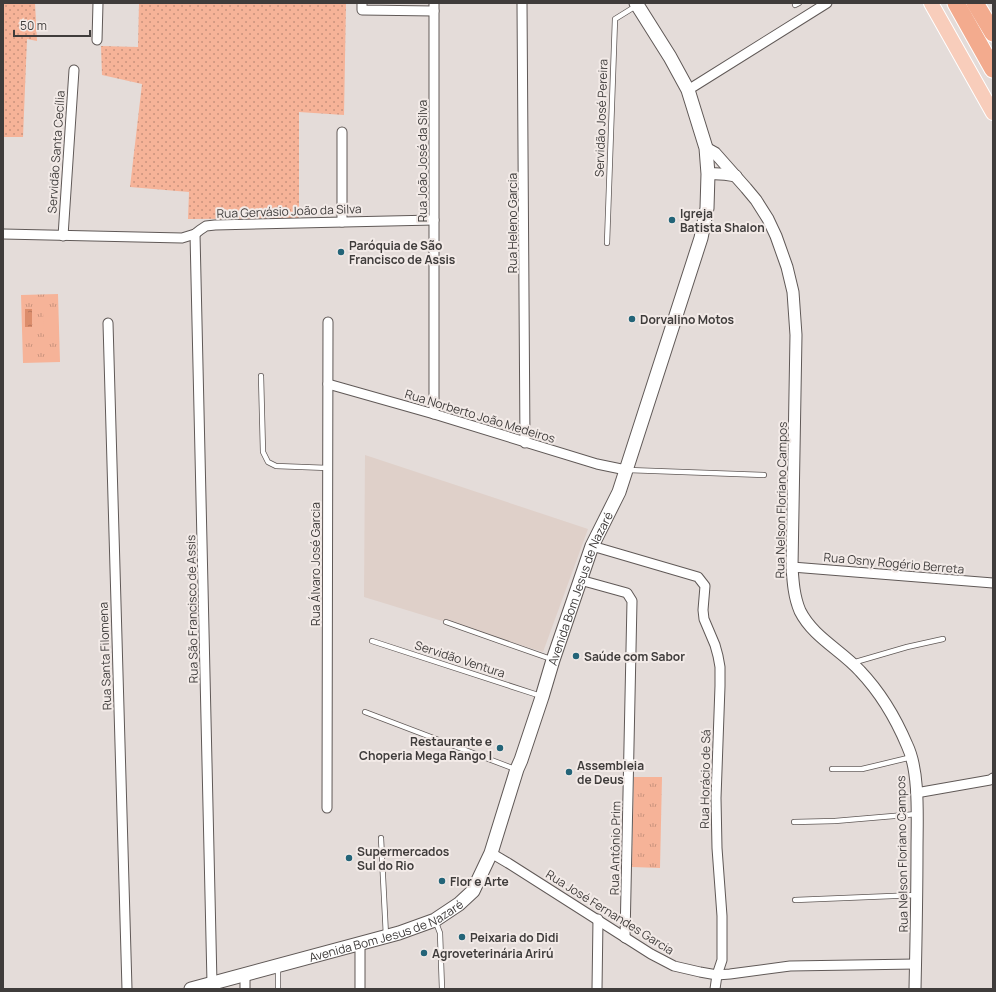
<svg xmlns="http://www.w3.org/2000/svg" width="996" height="992" viewBox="0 0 996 992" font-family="Manrope,sans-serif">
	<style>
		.built { fill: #dfd0c9 }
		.grass { fill: url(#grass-dots) }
		.park { fill: url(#park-tufts) }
		.pitch { fill: #f6b398 }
		.water { fill: url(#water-ripples) }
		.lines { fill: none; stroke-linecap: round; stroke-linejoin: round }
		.service-casing { stroke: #605957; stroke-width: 6 }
		.minor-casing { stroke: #605957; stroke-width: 11 }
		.tertiary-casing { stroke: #605957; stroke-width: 13 }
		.secondary-casing { stroke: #605957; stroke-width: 15 }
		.primary-casing { stroke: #fff; stroke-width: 16 }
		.motorway-casing { stroke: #fff; stroke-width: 19 }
		.service { stroke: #fff; stroke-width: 4.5 }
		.minor { stroke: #fff; stroke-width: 9 }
		.tertiary { stroke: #fff; stroke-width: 11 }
		.secondary { stroke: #fff; stroke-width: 13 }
		.primary { stroke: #f8cdbb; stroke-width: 14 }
		.motorway { stroke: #f3ab8e; stroke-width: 17 }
		.poi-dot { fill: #236478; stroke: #f2eae7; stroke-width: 1.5 }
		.labels { text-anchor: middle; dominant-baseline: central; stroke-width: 4; stroke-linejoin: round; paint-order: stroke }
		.street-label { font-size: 12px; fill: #3f3c3b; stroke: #f2eae7 }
		.poi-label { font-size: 12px; font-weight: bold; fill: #3f3c3b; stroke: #f2eae7; text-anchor: start }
	</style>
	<defs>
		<pattern id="grass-dots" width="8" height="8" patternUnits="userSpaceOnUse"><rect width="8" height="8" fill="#f6b398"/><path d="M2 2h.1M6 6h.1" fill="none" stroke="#c9937d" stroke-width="1.8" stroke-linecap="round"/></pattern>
		<pattern id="park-tufts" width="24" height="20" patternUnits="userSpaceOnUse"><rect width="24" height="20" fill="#f6b398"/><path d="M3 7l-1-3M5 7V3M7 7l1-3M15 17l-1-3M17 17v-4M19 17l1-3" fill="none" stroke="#c9937d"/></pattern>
		<pattern id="water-ripples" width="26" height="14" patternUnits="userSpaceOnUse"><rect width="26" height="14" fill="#dc8d6c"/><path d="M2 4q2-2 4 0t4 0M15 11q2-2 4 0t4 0" fill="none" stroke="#b4745a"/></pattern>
	</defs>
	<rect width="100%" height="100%" fill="#e4dcd9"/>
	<polygon class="built" points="365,455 588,529 543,652 364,597"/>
	<g class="grass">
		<polygon points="3,3 35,3 37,41 27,39 23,137 3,137"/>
		<polygon points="139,3 346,3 344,115 299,112 299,218 188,219 189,192 130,187 142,84 102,75 101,46 138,47"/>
	</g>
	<g class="park">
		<polygon points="58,294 60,362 23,363 21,295"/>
		<polygon points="634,777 662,777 660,868 632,867"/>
	</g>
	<polygon class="pitch" points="43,311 57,311 58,337 44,338"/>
	<rect class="water" x="25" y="309" width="7" height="18"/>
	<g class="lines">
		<g class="service-casing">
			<g id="service">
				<polyline points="795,5 799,3"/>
				<polyline points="607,243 615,19 636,6"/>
				<polyline points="261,376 263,452 268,462 276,466 328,468"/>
				<polyline points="628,470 764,475"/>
				<polyline points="446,622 551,659"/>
				<polyline points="372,641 541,696"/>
				<polyline points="852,663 907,647 943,639"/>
				<polyline points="365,712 515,769"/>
				<polyline points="832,769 862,769 912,757"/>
				<polyline points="794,822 835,821 917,814"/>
				<polyline points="381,838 386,936"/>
				<polyline points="795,900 917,895"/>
				<polyline points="435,920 440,933 442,989"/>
				<polyline points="278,989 278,967"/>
			</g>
		</g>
		<g class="minor-casing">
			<g id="minor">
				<polyline points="362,3 362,10 434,11"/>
				<polyline points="434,3 434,414"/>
				<polyline points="522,3 525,443"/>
				<polyline points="97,40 98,3"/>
				<polyline points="688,90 827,3"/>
				<polyline points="342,222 342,132"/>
				<polyline points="3,234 182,238 195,234 200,230 206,226 215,225 434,220"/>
				<polyline points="195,234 212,983"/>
				<polyline points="63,236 74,70"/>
				<polyline points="108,323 127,989"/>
				<polyline points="328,384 434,414 597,464 626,470"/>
				<polyline points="592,546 698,577 705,586 703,610 704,619 715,645 718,656 720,667 720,686 716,798 717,848 722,916 722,960 717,975 715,989"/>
				<polyline points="792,567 993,583"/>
				<polyline points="580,580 627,593 632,601 625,938"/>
				<polyline points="916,793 990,780 993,778"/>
				<polyline points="327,808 328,322"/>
				<polyline points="491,853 508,863 651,954 674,966 700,972 717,975 730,974 790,966 916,964"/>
				<polyline points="360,944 360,989"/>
				<polyline points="245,989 245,975"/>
				<polyline points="597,989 598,919"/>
			</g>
		</g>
		<g class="tertiary-casing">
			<g id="tertiary">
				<path d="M706,148L715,153L746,188L756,200L768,219L776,236L787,267L793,292L796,335L792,567C793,582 794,597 800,611C813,637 841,650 860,671C879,691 896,719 907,745C920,772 917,819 917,850C917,896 916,943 915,989"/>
				<path d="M708,174C718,173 726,174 736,176"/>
			</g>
		</g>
		<g class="secondary-casing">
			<g id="secondary">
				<path id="s1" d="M191,989L399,933L435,920L459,904L473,891L491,853L517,769L521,760L542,697L553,660L592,546L619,492L701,238L707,208L708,174L706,148L688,90L670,57L636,3"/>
			</g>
		</g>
		<g class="primary-casing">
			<polyline id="primary" points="931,3 993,113"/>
		</g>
		<g class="motorway-casing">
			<g id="motorway">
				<polyline points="956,3 993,69"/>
				<polyline points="975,3 993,33"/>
			</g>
		</g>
		<use href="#service" class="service"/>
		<use href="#minor" class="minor"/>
		<use href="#tertiary" class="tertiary"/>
		<use href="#secondary" class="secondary"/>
		<use href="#primary" class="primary"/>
		<use href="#motorway" class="motorway"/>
	</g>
	<g class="poi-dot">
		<circle cx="672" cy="220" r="4"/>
		<circle cx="341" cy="252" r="4"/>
		<circle cx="632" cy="319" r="4"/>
		<circle cx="576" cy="656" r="4"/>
		<circle cx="500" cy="748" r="4"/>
		<circle cx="569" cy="772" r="4"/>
		<circle cx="349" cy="858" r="4"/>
		<circle cx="442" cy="881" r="4"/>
		<circle cx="462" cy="937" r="4"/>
		<circle cx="424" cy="953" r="4"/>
	</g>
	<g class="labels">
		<g class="street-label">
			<text transform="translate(601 118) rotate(-88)">Servidão José Pereira</text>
			<text transform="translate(56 152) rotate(-86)">Servidão Santa Cecília</text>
			<text transform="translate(422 161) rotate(-90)">Rua João José da Silva</text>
			<text transform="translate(289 211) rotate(-2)">Rua Gervásio João da Silva</text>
			<text transform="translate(512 223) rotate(-90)">Rua Heleno Garcia</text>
			<text transform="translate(480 416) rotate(17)">Rua Norberto João Medeiros</text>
			<text transform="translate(781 500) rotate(-89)">Rua Nelson Floriano Campos</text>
			<text transform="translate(894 563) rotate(5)">Rua Osny Rogério Berreta</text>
			<text transform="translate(315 564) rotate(-90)">Rua Álvaro José Garcia</text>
			<text stroke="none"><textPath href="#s1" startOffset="623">Avenida Bom Jesus de Nazaré</textPath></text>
			<text transform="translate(192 609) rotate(-91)">Rua São Francisco de Assis</text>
			<text transform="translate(105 656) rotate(-92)">Rua Santa Filomena</text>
			<text transform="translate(460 659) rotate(18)">Servidão Ventura</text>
			<text transform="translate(705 779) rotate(-89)">Rua Horácio de Sá</text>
			<text transform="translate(615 848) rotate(-89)">Rua Antônio Prim</text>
			<text transform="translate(902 854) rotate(-91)">Rua Nelson Floriano Campos</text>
			<text transform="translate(610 912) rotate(32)">Rua José Fernandes Garcia</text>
			<text stroke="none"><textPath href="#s1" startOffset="204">Avenida Bom Jesus de Nazaré</textPath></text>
		</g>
		<g class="poi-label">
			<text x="680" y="213">Igreja<tspan x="680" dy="14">Batista Shalon</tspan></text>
			<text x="349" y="245">Paróquia de São<tspan x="349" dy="14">Francisco de Assis</tspan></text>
			<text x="640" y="319">Dorvalino Motos</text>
			<text x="584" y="656">Saúde com Sabor</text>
			<text x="492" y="741" text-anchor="end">Restaurante e<tspan x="492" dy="14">Choperia Mega Rango I</tspan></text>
			<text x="577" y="765">Assembleia<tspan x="577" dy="14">de Deus</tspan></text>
			<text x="357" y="851">Supermercados<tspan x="357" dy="14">Sul do Rio</tspan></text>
			<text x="450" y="881">Flor e Arte</text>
			<text x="470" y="937">Peixaria do Didi</text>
			<text x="432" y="953">Agroveterinária Arirú</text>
		</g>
	</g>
	<rect width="996" height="992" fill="none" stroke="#3f3c3b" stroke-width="8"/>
	<path d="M14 30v6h76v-6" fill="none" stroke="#3f3c3b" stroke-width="2"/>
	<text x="20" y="30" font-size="12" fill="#3f3c3b" stroke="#f2eae7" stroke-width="3" paint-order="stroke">50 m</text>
</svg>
